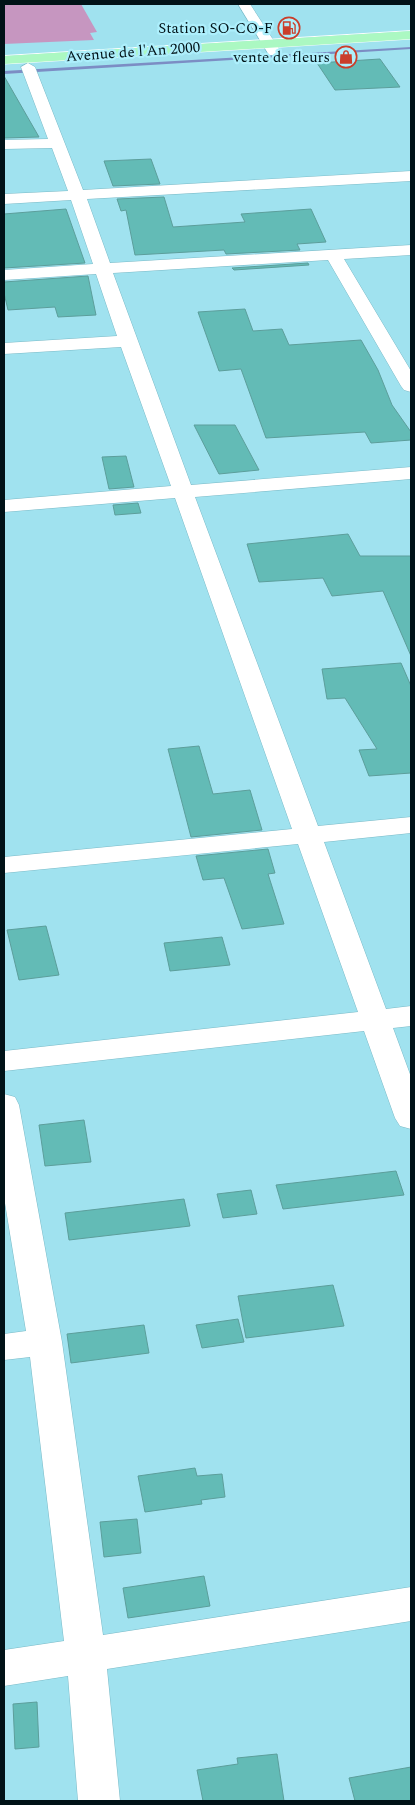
<svg xmlns="http://www.w3.org/2000/svg" width="415" height="1805" viewBox="0 0 415 1805" font-family="Spectral,serif">
	<style>
		.green { fill: #c696c0 }
		.lines { fill: none; stroke-linecap: round; stroke-linejoin: round }
		.stream { fill: #7c8dc4; fill-rule: evenodd }
		.building { fill: #63bbb6; stroke: #5c9e9b }
		.street-casing { stroke: #7abac7; stroke-width: 1 }
		.primary-casing { stroke: #fff; stroke-width: 1 }
		.street { fill: #fff; fill-rule: evenodd }
		.primary { fill: #abf8c2; fill-rule: evenodd }
		.labels { text-anchor: middle; dominant-baseline: central; stroke-width: 4.5; stroke-linejoin: round; paint-order: stroke }
		.far-poi-label { font-size: 15px; fill: #001217; stroke: #adeffc; text-anchor: end }
		.far-street-label { font-size: 15px; fill: #001217; stroke: #adeffc }
	</style>
	<rect width="100%" height="100%" fill="#a0e2ef"/>
	<polygon class="green" points="4,4 81,4 97,32 90,33 94,40 4,44"/>
	<g class="lines">
		<polygon class="stream" points="411,47 411,49 4,74 4,71"/>
	</g>
	<g class="building">
		<polygon points="380,59 400,87 335,90 317,63"/>
		<polygon points="4,76 39,137 4,138"/>
		<polygon points="151,159 160,184 113,186 104,161"/>
		<polygon points="164,197 173,227 245,222 241,214 311,209 326,242 297,244 300,250 226,254 224,250 135,255 126,210 121,211 117,199"/>
		<polygon points="66,209 85,263 4,268 4,214"/>
		<polygon points="308,263 309,265 234,270 232,268"/>
		<polygon points="88,276 96,315 58,317 55,307 8,310 4,293 4,282"/>
		<polygon points="245,309 253,331 282,329 289,345 361,340 378,370 392,405 411,432 411,440 371,443 365,432 266,438 241,369 219,371 198,312"/>
		<polygon points="194,425 235,425 259,470 219,474"/>
		<polygon points="126,456 134,487 109,489 102,457"/>
		<polygon points="138,503 141,513 115,515 113,505"/>
		<polygon points="348,534 360,556 411,556 411,656 383,591 332,596 323,578 259,582 247,544"/>
		<polygon points="401,663 411,686 411,773 369,776 359,750 377,749 345,698 327,699 322,669"/>
		<polygon points="199,746 213,794 250,790 262,830 191,837 168,749"/>
		<polygon points="268,849 275,873 268,874 284,924 242,929 224,878 203,880 196,856"/>
		<polygon points="46,926 59,975 19,980 7,930"/>
		<polygon points="222,937 230,965 170,971 164,943"/>
		<polygon points="84,1120 91,1162 45,1166 39,1125"/>
		<polygon points="396,1171 404,1195 283,1209 276,1185"/>
		<polygon points="251,1190 257,1214 223,1218 217,1194"/>
		<polygon points="184,1199 190,1226 69,1240 65,1213"/>
		<polygon points="333,1285 344,1326 246,1338 238,1296"/>
		<polygon points="238,1319 244,1342 202,1348 196,1325"/>
		<polygon points="144,1325 149,1353 71,1363 67,1334"/>
		<polygon points="195,1468 197,1476 222,1474 225,1497 201,1500 202,1504 145,1512 138,1476"/>
		<polygon points="137,1519 141,1553 104,1557 100,1522"/>
		<polygon points="204,1576 210,1606 128,1618 123,1588"/>
		<polygon points="37,1702 39,1747 15,1749 13,1704"/>
		<polygon points="277,1754 284,1801 203,1801 197,1770 238,1764 237,1758"/>
		<polygon points="411,1767 411,1801 355,1801 349,1778"/>
	</g>
	<g class="lines">
		<g class="street-casing">
			<g id="street">
				<polygon points="238,4 250,4 281,52 279,55 269,55"/>
				<polygon points="28,63 35,67 83,190 411,171 411,181 87,199 110,263 411,245 411,255 344,259 411,371 411,392 404,390 401,386 328,260 113,273 191,485 411,467 411,479 195,497 318,826 411,817 411,833 324,842 386,1009 411,1006 411,1026 393,1028 411,1077 411,1129 400,1126 395,1118 364,1031 4,1071 4,1051 358,1012 298,844 4,873 4,857 292,829 175,498 4,512 4,500 171,486 121,347 4,354 4,343 117,336 96,274 4,280 4,270 93,264 71,200 4,204 4,194 68,191 52,148 4,149 4,140 48,139 21,67"/>
				<polygon points="4,1094 15,1097 19,1105 62,1342 103,1635 411,1587 411,1621 107,1669 120,1801 78,1801 68,1676 4,1686 4,1650 64,1641 30,1357 4,1360 4,1334 26,1331 4,1197"/>
			</g>
		</g>
		<g class="primary-casing">
			<polygon id="primary" points="411,31 411,39 4,64 4,56"/>
		</g>
		<use href="#street" class="street"/>
		<use href="#primary" class="primary"/>
	</g>
	<defs>
		<g id="fuel-ring" transform="scale(1.125)"><circle r="9.5" fill="#adeffc" stroke="#ca3e2a" stroke-width="1.5"/><path d="M-5.5-6h7V0h2V4h1.3V-2.5L3-4.5l.8-.8L6-3V5H2.5V1h-1V6h-7ZM-4.2-4.7v3.2H.2V-4.7Z" fill="#ca3e2a"/></g>
		<g id="shop-ring" transform="scale(1.125)"><circle r="9.5" fill="#adeffc" stroke="#ca3e2a" stroke-width="1.5"/><path d="M-5-2.5h2.3a2.7 3.5 0 0 1 5.4 0H5L5.5 6h-11ZM-1.5-2.5h3a1.5 2.3 0 0 0-3 0Z" fill="#ca3e2a"/></g>
	</defs>
	<g fill-rule="evenodd">
		<use href="#fuel-ring" x="289" y="28"/>
		<use href="#shop-ring" x="346" y="57"/>
	</g>
	<g class="labels">
		<g class="far-poi-label">
			<text x="273" y="28">Station SO-CO-F</text>
			<text x="330" y="57">vente de fleurs</text>
		</g>
		<g class="far-street-label">
			<text transform="translate(133 52) rotate(-4)">Avenue de l'An 2000</text>
		</g>
	</g>
	<rect width="415" height="1805" fill="none" stroke="#001217" stroke-width="10"/>
</svg>
